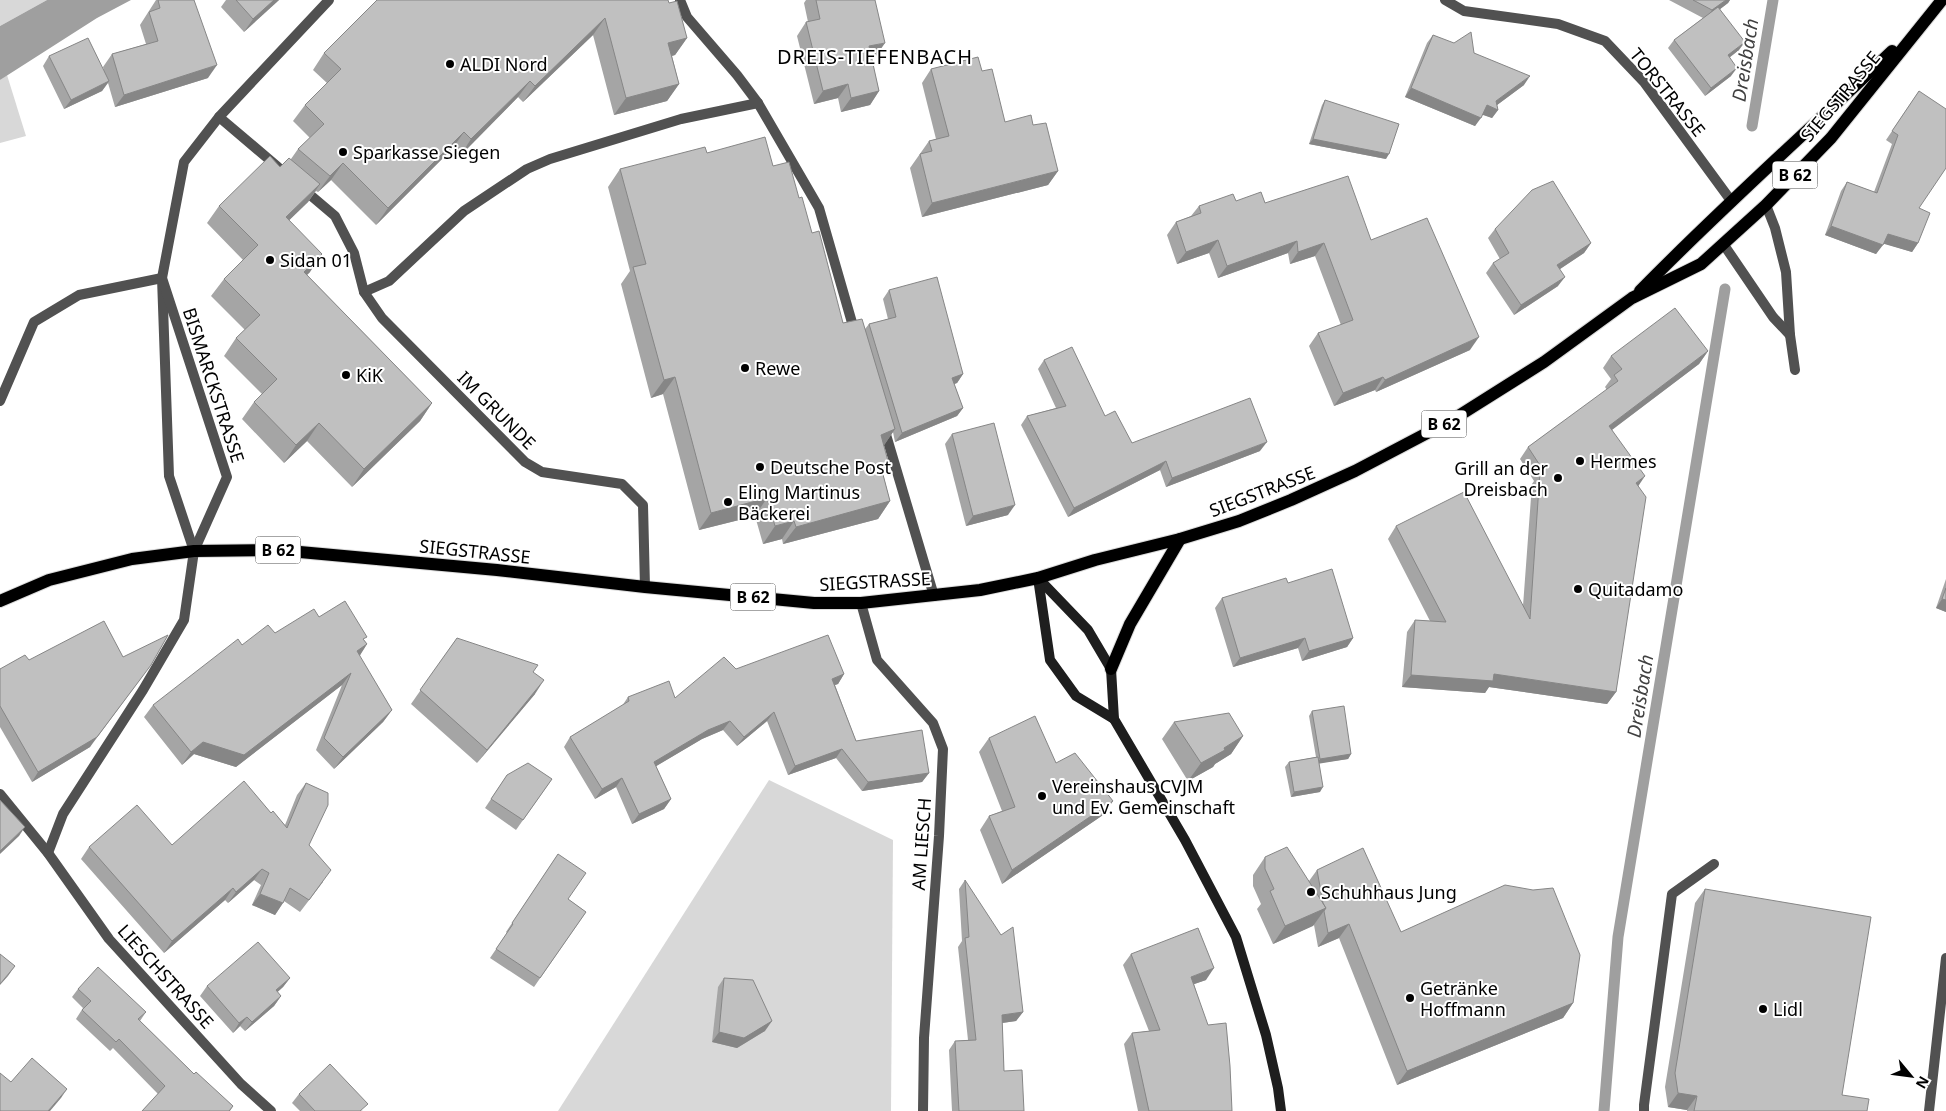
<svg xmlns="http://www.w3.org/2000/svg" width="1946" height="1111" viewBox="0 0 1946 1111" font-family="'Noto Sans',sans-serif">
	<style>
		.green { fill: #d8d8d8 }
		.water { fill: #9f9f9f }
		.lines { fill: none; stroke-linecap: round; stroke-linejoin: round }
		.stream { stroke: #9f9f9f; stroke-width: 11 }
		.primary-casing { stroke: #dbdbdb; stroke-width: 14 }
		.service { stroke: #515151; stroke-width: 10 }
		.minor { stroke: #515151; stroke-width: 10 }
		.tertiary { stroke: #515151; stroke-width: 10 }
		.secondary { stroke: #1e1e1e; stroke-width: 10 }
		.primary { stroke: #000; stroke-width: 12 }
		.wall { fill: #a5a5a5 }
		.shaded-wall { fill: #868686 }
		.building { fill: #c0c0c0; stroke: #868686 }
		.poi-dot { fill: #000; stroke: #fff; stroke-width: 2 }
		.labels { text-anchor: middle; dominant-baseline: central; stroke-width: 4; stroke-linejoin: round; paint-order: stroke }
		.shield { fill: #fff; stroke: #4c4c4c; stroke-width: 1 }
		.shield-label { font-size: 16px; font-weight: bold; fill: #000 }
		.poi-label { font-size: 18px; fill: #000; stroke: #fff; text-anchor: start }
		.street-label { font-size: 18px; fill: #000; stroke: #fff }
		.water-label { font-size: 19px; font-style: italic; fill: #404040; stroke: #fff }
		.quarter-label { font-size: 20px; letter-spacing: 1px; fill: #000; stroke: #fff }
	</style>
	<rect width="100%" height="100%" fill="#fff"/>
	<g class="green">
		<polygon points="0,0 47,0 0,26"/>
		<polygon points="7,75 26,136 0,143 0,80"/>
		<polygon points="769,780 893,840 891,1111 558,1111"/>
	</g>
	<polygon class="water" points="47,0 131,0 97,18 0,80 0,26"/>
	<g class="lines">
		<g class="stream">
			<polyline points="1752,126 1773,0"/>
			<polyline points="1604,1111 1618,937 1725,289"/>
		</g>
		<g class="primary-casing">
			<g id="primary">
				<path d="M1640,291C1721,208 1808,131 1892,51"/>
				<polyline points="0,601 49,580 132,559 194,551 278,550 497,570 645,587 814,603 861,603 980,590 1038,578 1095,560 1180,539 1239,521 1291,500 1355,471 1452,420 1544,362 1632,298 1701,264 1766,205 1831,138 1942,0"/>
				<polyline points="1111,669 1130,624 1180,539"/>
			</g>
		</g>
		<g class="service">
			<polyline points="1766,205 1775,228 1786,272 1790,335 1795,370"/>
			<polyline points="1724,245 1773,317 1790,335"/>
			<polyline points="1644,1111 1644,1105 1672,894 1714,864"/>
		</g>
		<g class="minor">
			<polyline points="680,0 687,17 737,75 758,103 819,208 855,333"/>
			<polyline points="1445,0 1464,11 1558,24 1605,41 1644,82 1732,202"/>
			<polyline points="219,117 278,167"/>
			<polyline points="302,188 335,216 354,253 364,292 382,318 525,462 542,472 622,484 643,505 645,587"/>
			<polyline points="364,292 389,281 464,211 527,169 550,159 681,119 758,103"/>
			<polyline points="0,401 34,322 79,295 162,278"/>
			<polyline points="884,428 934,596"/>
			<polyline points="194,551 169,476 162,278 184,162 219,117 329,0"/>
			<polyline points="861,603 877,660 933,723 943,749 939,836 924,1038 923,1111"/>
			<polyline points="0,794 48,853 109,939 241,1084 271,1111"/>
			<polyline points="48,853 63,814 143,690 184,620 194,551 227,477 162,278"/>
		</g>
		<polyline class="tertiary" points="1929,1111 1946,958"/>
		<g class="secondary">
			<polyline points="1038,578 1088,630 1111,669 1114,719 1185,840 1236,937 1266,1035 1278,1088 1281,1111"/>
			<polyline points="1038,578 1050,660 1076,696 1114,719"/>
		</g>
		<use href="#primary" class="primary"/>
	</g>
	<g class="wall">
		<polygon points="156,0 194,0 208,78 115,107 108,83 102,91 64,109 43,66 49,56 104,71 103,67 112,54 146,44 140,25"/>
		<polygon points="226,0 279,0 244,32 221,7"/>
		<polygon points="806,0 875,0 876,56 871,57 879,91 870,105 841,112 838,98 814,104 797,36 806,22 808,22 804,3"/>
		<polygon points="1669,0 1730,0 1728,3 1720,9 1739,50 1729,58 1731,76 1705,96 1668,48 1674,40 1703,18"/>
		<polygon points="669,3 687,38 675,55 672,56 679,84 667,101 614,115 593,35 523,102 518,97 460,156 452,149 376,225 331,180 318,192 316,191 308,202 289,220 310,272 307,275 432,403 420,421 352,487 307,441 284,463 242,419 254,402 262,394 224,356 236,338 245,330 211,296 224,279 243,260 207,223 219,206 291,159 298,149 310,138 293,121 305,105 327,83 313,70 324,53"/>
		<polygon points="1433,35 1474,53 1524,85 1497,105 1498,110 1492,118 1482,114 1475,126 1405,97 1427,43"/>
		<polygon points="931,69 982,71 1005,122 1033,125 1058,171 1048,185 922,217 910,168 929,141 936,139 922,83"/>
		<polygon points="1919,91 1919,208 1918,243 1912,252 1883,243 1876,254 1825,235 1841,191 1847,182 1874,192 1892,144 1886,140"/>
		<polygon points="1325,100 1386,159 1309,144 1322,105"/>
		<polygon points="707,153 773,166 799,198 843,323 865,329 869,324 888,319 883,299 889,290 963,374 957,383 954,384 963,408 957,416 895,442 893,432 884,445 883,474 890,501 878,519 783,544 782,539 763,544 755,516 699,530 663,394 651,398 621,284 630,271 608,187 620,169"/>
		<polygon points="1236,201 1265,203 1371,240 1470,350 1376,392 1375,390 1334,406 1309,346 1318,333 1341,325 1315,256 1290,264 1288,253 1218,278 1209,253 1177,264 1167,235 1176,222 1191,216 1199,206"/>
		<polygon points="1495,229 1591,243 1584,253 1560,269 1558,286 1514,315 1486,273 1493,263 1500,259 1488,238"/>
		<polygon points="1708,351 1699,364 1612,430 1638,486 1616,692 1607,704 1489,687 1485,693 1402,687 1407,632 1415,620 1430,621 1388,539 1396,526 1523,606 1532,484 1534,481 1520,459 1528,447 1607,390 1605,387 1611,379 1603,368 1611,356"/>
		<polygon points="1044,360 1105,416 1132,443 1260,451 1166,487 1160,470 1068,517 1021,425 1027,416 1056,408 1038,369"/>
		<polygon points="952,434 1008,515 966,526 945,444"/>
		<polygon points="1946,579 1946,612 1936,608"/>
		<polygon points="1288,583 1353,638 1347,647 1302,661 1298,648 1233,667 1215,608 1222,598"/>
		<polygon points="319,617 364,640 367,644 359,656 392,710 383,722 334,769 316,750 342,685 236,767 194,754 182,765 144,717 153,705 242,645"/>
		<polygon points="457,638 533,672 535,694 477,763 411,704"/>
		<polygon points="123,657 90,747 32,782 0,727 0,669 29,660"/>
		<polygon points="736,669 844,674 838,684 835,685 856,741 929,773 922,782 862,791 836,758 788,775 767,721 737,746 723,730 702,739 656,766 671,799 664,809 632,824 616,787 595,799 564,747 570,737 622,706 628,697 675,698"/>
		<polygon points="1312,711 1351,754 1348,759 1319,763 1320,792 1291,797 1285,767 1289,762 1316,757 1309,716"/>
		<polygon points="1174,722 1243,736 1231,754 1215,764 1213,767 1188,781 1162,739"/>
		<polygon points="989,738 1056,763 1113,801 1103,815 1002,884 980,830 989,816 1002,811 979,752"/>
		<polygon points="507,775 552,779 516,830 485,808"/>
		<polygon points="306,783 309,845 323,882 300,912 284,901 275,915 252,905 261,885 254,880 228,903 225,900 164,953 81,859 89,847 172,845 271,813 285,825 297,795"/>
		<polygon points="558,854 568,899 586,912 534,987 490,958 507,933 506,932"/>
		<polygon points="1265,857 1309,881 1317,870 1401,932 1573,1003 1563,1018 1397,1085 1339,938 1318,947 1314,925 1273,944 1257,909 1261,904 1253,886 1253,875"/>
		<polygon points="965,880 1023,1012 1016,1021 1002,1023 1004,1071 1024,1111 952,1111 949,1050 955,1041 968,1040 958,947 962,941 959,889"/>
		<polygon points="1705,889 1842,1095 1867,1111 1687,1111 1687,1110 1668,1107 1665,1087 1695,903"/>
		<polygon points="1131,954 1206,980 1194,984 1232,1111 1138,1111 1124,1044 1132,1033 1149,1031 1123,965"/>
		<polygon points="290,978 283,987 277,992 281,996 274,1006 245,1031 240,1026 233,1033 200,996 207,986"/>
		<polygon points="724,978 765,1031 737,1048 712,1042 718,987"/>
		<polygon points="78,989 146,1012 140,1021 194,1074 233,1106 230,1111 142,1111 158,1094 113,1048 110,1051 76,1019 83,1008 72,997"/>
		<polygon points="299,1094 363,1111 300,1111 292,1103"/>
	</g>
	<g class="shaded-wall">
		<polygon points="274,0 279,0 244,32 253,19"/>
		<polygon points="1726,0 1730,0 1728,3 1706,20 1712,10"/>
		<polygon points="605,18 593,35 523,102 535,86"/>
		<polygon points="687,38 675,55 656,60 668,43"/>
		<polygon points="1745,42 1739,50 1722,63 1728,55"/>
		<polygon points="885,43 876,56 859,60 869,46"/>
		<polygon points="217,65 208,78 115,107 124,95"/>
		<polygon points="1737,68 1731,76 1705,96 1711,88"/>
		<polygon points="1530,76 1524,85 1493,108 1498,110 1492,118 1480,114 1487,105 1496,101"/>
		<polygon points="109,81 102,91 64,109 71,100"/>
		<polygon points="530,81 518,97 460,156 471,139"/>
		<polygon points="679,84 667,101 614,115 626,98"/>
		<polygon points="848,84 838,98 814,104 823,91"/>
		<polygon points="1411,88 1481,118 1475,126 1405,97"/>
		<polygon points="879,91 870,105 841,112 851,98"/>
		<polygon points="464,132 452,149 376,225 388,208"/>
		<polygon points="1313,139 1389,154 1386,159 1309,144"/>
		<polygon points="343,163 331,180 318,192 330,176"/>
		<polygon points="1058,171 1048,185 922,217 932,203"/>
		<polygon points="320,184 308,202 274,235 286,217"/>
		<polygon points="1831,226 1883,245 1876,254 1825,235"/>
		<polygon points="1888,234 1918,243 1912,252 1881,243"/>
		<polygon points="1218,240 1209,253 1177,264 1186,252"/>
		<polygon points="1297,241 1288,253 1218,278 1227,266"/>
		<polygon points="1324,243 1315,256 1290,264 1298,252"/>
		<polygon points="1591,243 1584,253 1551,275 1557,265"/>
		<polygon points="322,254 310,272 291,290 304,272"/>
		<polygon points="1565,277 1558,286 1514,315 1521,305"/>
		<polygon points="1479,337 1470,350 1376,392 1385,380"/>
		<polygon points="1708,351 1699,364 1601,438 1609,426"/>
		<polygon points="963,374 957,383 946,387 952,378"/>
		<polygon points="675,377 663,394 651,398 664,380"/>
		<polygon points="1383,377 1375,390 1334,406 1343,393"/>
		<polygon points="432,403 420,421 352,487 364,469"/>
		<polygon points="963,408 957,416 895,442 902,433"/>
		<polygon points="319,423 307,441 284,463 296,445"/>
		<polygon points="895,429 883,447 881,435"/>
		<polygon points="1267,442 1260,451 1166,487 1172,478"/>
		<polygon points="1166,461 1160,470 1068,517 1074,508"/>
		<polygon points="889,465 877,482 881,467"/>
		<polygon points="1645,476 1637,488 1636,483"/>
		<polygon points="767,498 755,516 699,530 711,513"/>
		<polygon points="890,501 878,519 783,544 796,527"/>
		<polygon points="1015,505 1008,515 966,526 973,516"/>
		<polygon points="794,521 782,539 763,544 775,526"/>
		<polygon points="1942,599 1946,600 1946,612 1936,608"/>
		<polygon points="1305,638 1298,648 1233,667 1240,658"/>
		<polygon points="1353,638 1347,647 1302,661 1309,651"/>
		<polygon points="367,644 359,657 357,651"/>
		<polygon points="351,673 342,685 236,767 194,754 182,765 191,752 203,742"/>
		<polygon points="144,674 90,747 32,782 38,772"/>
		<polygon points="844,674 838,684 826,688 832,679"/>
		<polygon points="1494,674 1616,692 1607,704 1489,687 1485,693 1402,687 1411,675"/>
		<polygon points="544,680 535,694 477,763 487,750"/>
		<polygon points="392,710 383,722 334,769 343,757"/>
		<polygon points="774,712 767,721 737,746 744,737"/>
		<polygon points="730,721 723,730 702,739 648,771 654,762 708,730"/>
		<polygon points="1243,736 1231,754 1215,764 1213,767 1188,781 1201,763"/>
		<polygon points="842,749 836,758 788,775 795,766"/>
		<polygon points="1351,754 1348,759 1317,764 1320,759"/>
		<polygon points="929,773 922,782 862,791 868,782"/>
		<polygon points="622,778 616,787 595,799 602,789"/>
		<polygon points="1323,787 1320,792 1291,797 1294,792"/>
		<polygon points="671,799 664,809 632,824 639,814"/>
		<polygon points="1113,801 1103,815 1002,884 1012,870"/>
		<polygon points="25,827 19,836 0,854 0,851"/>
		<polygon points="262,869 254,880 228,903 236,892"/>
		<polygon points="233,888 225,900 164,953 172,941"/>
		<polygon points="260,894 283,903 275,915 252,905"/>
		<polygon points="1326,908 1313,926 1273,944 1285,926"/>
		<polygon points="1349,924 1339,938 1318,947 1328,933"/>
		<polygon points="15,966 8,976 0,985 0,984"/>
		<polygon points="1214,968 1206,980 1183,988 1191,977"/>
		<polygon points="290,978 283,987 269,1000 276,990"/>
		<polygon points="281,996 274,1006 245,1031 252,1022"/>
		<polygon points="1573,1003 1563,1018 1397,1085 1407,1071"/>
		<polygon points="1023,1012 1016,1021 995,1024 1002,1015"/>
		<polygon points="247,1017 240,1026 233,1033 239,1023"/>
		<polygon points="772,1021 765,1031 737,1048 712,1042 719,1032"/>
		<polygon points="67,1089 61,1098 50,1111 48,1111"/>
		<polygon points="1678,1093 1697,1096 1687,1110 1668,1107"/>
	</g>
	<g class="building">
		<polygon points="158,0 194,0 217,65 124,95 112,54 158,41 149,12 160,8"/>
		<polygon points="236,0 274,0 253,19"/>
		<polygon points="377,0 668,0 669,3 677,1 687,38 668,43 679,84 626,98 605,18 535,86 530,81 471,139 464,132 388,208 343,163 330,176 298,149 324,124 305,105 341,69 324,53"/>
		<polygon points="816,0 875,0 885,43 869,46 879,91 851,98 848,84 823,91 806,22 820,19"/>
		<polygon points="1693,0 1726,0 1712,10"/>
		<polygon points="1718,7 1745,42 1728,55 1737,68 1711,88 1674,40"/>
		<polygon points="1471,32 1474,53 1530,76 1496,101 1498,110 1487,105 1481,118 1411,88 1433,35 1454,43"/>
		<polygon points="88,38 109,81 71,100 49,56"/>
		<polygon points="978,57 982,71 992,69 1005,122 1031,115 1033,125 1046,123 1058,171 932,203 920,154 932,151 929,141 949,136 931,69"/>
		<polygon points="1919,91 1946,109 1946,168 1919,208 1930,213 1918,243 1888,234 1883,245 1831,226 1847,182 1877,193 1898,135 1892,131"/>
		<polygon points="1325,100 1399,124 1389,154 1313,139"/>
		<polygon points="765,137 773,166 789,162 799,198 802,197 812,233 819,231 843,323 862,319 895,429 881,435 889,465 881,467 890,501 796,527 794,521 775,526 767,498 711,513 675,377 664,380 633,267 646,264 620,169 705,147 707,153"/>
		<polygon points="270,156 280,167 289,158 320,184 286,217 322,254 304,272 432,403 364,469 319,423 296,445 254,402 277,379 236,338 260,315 224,279 258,245 219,206"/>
		<polygon points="1348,176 1371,240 1427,218 1479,337 1385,380 1383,377 1343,393 1318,333 1353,320 1324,243 1298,252 1297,241 1227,266 1218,240 1186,252 1176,222 1201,213 1199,206 1233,194 1236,201 1261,192 1265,203"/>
		<polygon points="1553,181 1591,243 1557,265 1565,277 1521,305 1493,263 1509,253 1495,229 1532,190"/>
		<polygon points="937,277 963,374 952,378 963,408 902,433 869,324 896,317 889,290"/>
		<polygon points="1675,308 1708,351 1609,426 1645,476 1636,483 1646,497 1616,692 1494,674 1493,681 1411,675 1415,620 1446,622 1396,526 1464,492 1530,619 1540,471 1543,470 1528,447 1618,381 1614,375 1622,369 1611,356"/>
		<polygon points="1072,347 1105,416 1115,411 1132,443 1250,398 1267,442 1172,478 1166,461 1074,508 1027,416 1066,406 1044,360"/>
		<polygon points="994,423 1015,505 973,516 952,434"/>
		<polygon points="1332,569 1353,638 1309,651 1305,638 1240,658 1222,598 1286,578 1288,583"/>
		<polygon points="1946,588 1946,600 1942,599"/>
		<polygon points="345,601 367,637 363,639 367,644 357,651 392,710 343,757 324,738 351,673 244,755 203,742 191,752 153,705 238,639 242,645 268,625 275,633 314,609 319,617"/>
		<polygon points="104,621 123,657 168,635 151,665 97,737 38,772 0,706 0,669 25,655 29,660"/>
		<polygon points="828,635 844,674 832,679 856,741 922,730 929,773 868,782 842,749 795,766 774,712 744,737 730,721 708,730 654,762 671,799 639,814 622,778 602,789 570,737 629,701 628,697 669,681 675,698 724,657 736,669"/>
		<polygon points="457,638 538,665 533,672 544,680 487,750 420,690"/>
		<polygon points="1344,706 1351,754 1320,759 1312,711"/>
		<polygon points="1229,713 1243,736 1224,748 1225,750 1201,763 1174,722"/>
		<polygon points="1035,716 1056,763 1075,753 1113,801 1012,870 989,816 1015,807 989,738"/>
		<polygon points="1318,757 1323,787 1294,792 1289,762"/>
		<polygon points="528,763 552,779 523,820 491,799 507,775"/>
		<polygon points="244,781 271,813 273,811 287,828 306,783 328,793 328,805 309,845 331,870 309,900 290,888 283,903 260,894 269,873 262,869 236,892 233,888 172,941 89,847 137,805 172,845"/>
		<polygon points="0,800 25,827 0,851"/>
		<polygon points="1287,847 1326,908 1285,926 1270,891 1274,889 1265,869 1265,857"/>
		<polygon points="1363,848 1401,932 1505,885 1533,890 1553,888 1580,955 1573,1003 1407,1071 1349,924 1328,933 1324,911 1326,908 1323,903 1317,870"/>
		<polygon points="558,854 586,873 568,899 586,912 540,978 496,949 513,924 512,923"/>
		<polygon points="965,880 1001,935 1013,927 1023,1012 1002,1015 1004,1071 1022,1070 1024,1111 959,1111 955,1041 976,1040 965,938 969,937"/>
		<polygon points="1705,889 1871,917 1842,1095 1869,1099 1867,1111 1694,1111 1697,1096 1678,1093 1675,1073"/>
		<polygon points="1198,928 1214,968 1191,977 1208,1025 1226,1023 1230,1066 1232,1111 1149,1111 1132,1033 1160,1030 1131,954"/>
		<polygon points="258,942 290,978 276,990 281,996 252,1022 247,1017 239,1023 207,986"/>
		<polygon points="0,954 15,966 0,984"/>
		<polygon points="98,967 146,1012 138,1019 194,1074 196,1072 233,1106 229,1111 142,1111 165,1086 119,1039 116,1042 82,1010 91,1001 78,989"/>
		<polygon points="724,978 753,980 772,1021 744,1038 719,1032"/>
		<polygon points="32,1058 67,1089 48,1111 0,1111 0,1073 11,1082"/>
		<polygon points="330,1064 368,1104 360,1111 315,1111 299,1094"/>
	</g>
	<g class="poi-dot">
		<circle cx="450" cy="64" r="5"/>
		<circle cx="343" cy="152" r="5"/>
		<circle cx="270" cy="260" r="5"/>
		<circle cx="745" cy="368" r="5"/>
		<circle cx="346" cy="375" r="5"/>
		<circle cx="1580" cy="461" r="5"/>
		<circle cx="760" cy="467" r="5"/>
		<circle cx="1558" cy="478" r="5"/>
		<circle cx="728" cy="502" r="5"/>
		<circle cx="1578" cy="589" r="5"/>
		<circle cx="1042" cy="796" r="5"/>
		<circle cx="1311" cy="892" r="5"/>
		<circle cx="1410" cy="998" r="5"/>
		<circle cx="1763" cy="1009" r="5"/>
	</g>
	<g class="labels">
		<g class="shield">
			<rect x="1772.5" y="161.5" width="45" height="27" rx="4"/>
			<rect x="1421.5" y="410.5" width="45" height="27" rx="4"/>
			<rect x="255.5" y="536.5" width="45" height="27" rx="4"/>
			<rect x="730.5" y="583.5" width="45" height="27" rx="4"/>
		</g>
		<g class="shield-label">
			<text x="1795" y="175">B 62</text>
			<text x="1444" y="424">B 62</text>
			<text x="278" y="550">B 62</text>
			<text x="753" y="597">B 62</text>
		</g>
		<g class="poi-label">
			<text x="460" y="64">ALDI Nord</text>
			<text x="353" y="152">Sparkasse Siegen</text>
			<text x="280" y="260">Sidan 01</text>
			<text x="755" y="368">Rewe</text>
			<text x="356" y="375">KiK</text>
			<text x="1590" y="461">Hermes</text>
			<text x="770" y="467">Deutsche Post</text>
			<text x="1548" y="468" text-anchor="end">Grill an der<tspan x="1548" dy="21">Dreisbach</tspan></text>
			<text x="738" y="492">Eling Martinus<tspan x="738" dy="21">Bäckerei</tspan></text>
			<text x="1588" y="589">Quitadamo</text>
			<text x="1052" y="786">Vereinshaus CVJM<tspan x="1052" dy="21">und Ev. Gemeinschaft</tspan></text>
			<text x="1321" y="892">Schuhhaus Jung</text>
			<text x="1420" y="988">Getränke<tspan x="1420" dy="21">Hoffmann</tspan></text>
			<text x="1773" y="1009">Lidl</text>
		</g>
		<g class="street-label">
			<text transform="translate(1668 92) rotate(51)">TORSTRASSE</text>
			<text transform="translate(1840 96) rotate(-50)">SIEGSTRASSE</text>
			<text transform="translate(214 385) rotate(72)">BISMARCKSTRASSE</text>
			<text transform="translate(497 410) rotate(45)">IM GRUNDE</text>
			<text transform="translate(1262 491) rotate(-21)">SIEGSTRASSE</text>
			<text transform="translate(475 551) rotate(6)">SIEGSTRASSE</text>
			<text transform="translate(875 581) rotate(-3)">SIEGSTRASSE</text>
			<text transform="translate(921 844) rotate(-86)">AM LIESCH</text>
			<text transform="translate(166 976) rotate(48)">LIESCHSTRASSE</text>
		</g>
		<g class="water-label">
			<text transform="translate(1745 60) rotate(-81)">Dreisbach</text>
			<text transform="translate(1640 696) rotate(-81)">Dreisbach</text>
		</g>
		<g class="quarter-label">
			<text x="875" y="56">DREIS-TIEFENBACH</text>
		</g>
	</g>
	<g transform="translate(1911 1076) rotate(119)" stroke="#ffffff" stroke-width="4" paint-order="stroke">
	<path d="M0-4L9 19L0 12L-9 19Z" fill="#000000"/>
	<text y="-8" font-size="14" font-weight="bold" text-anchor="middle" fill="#000000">N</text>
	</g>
</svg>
